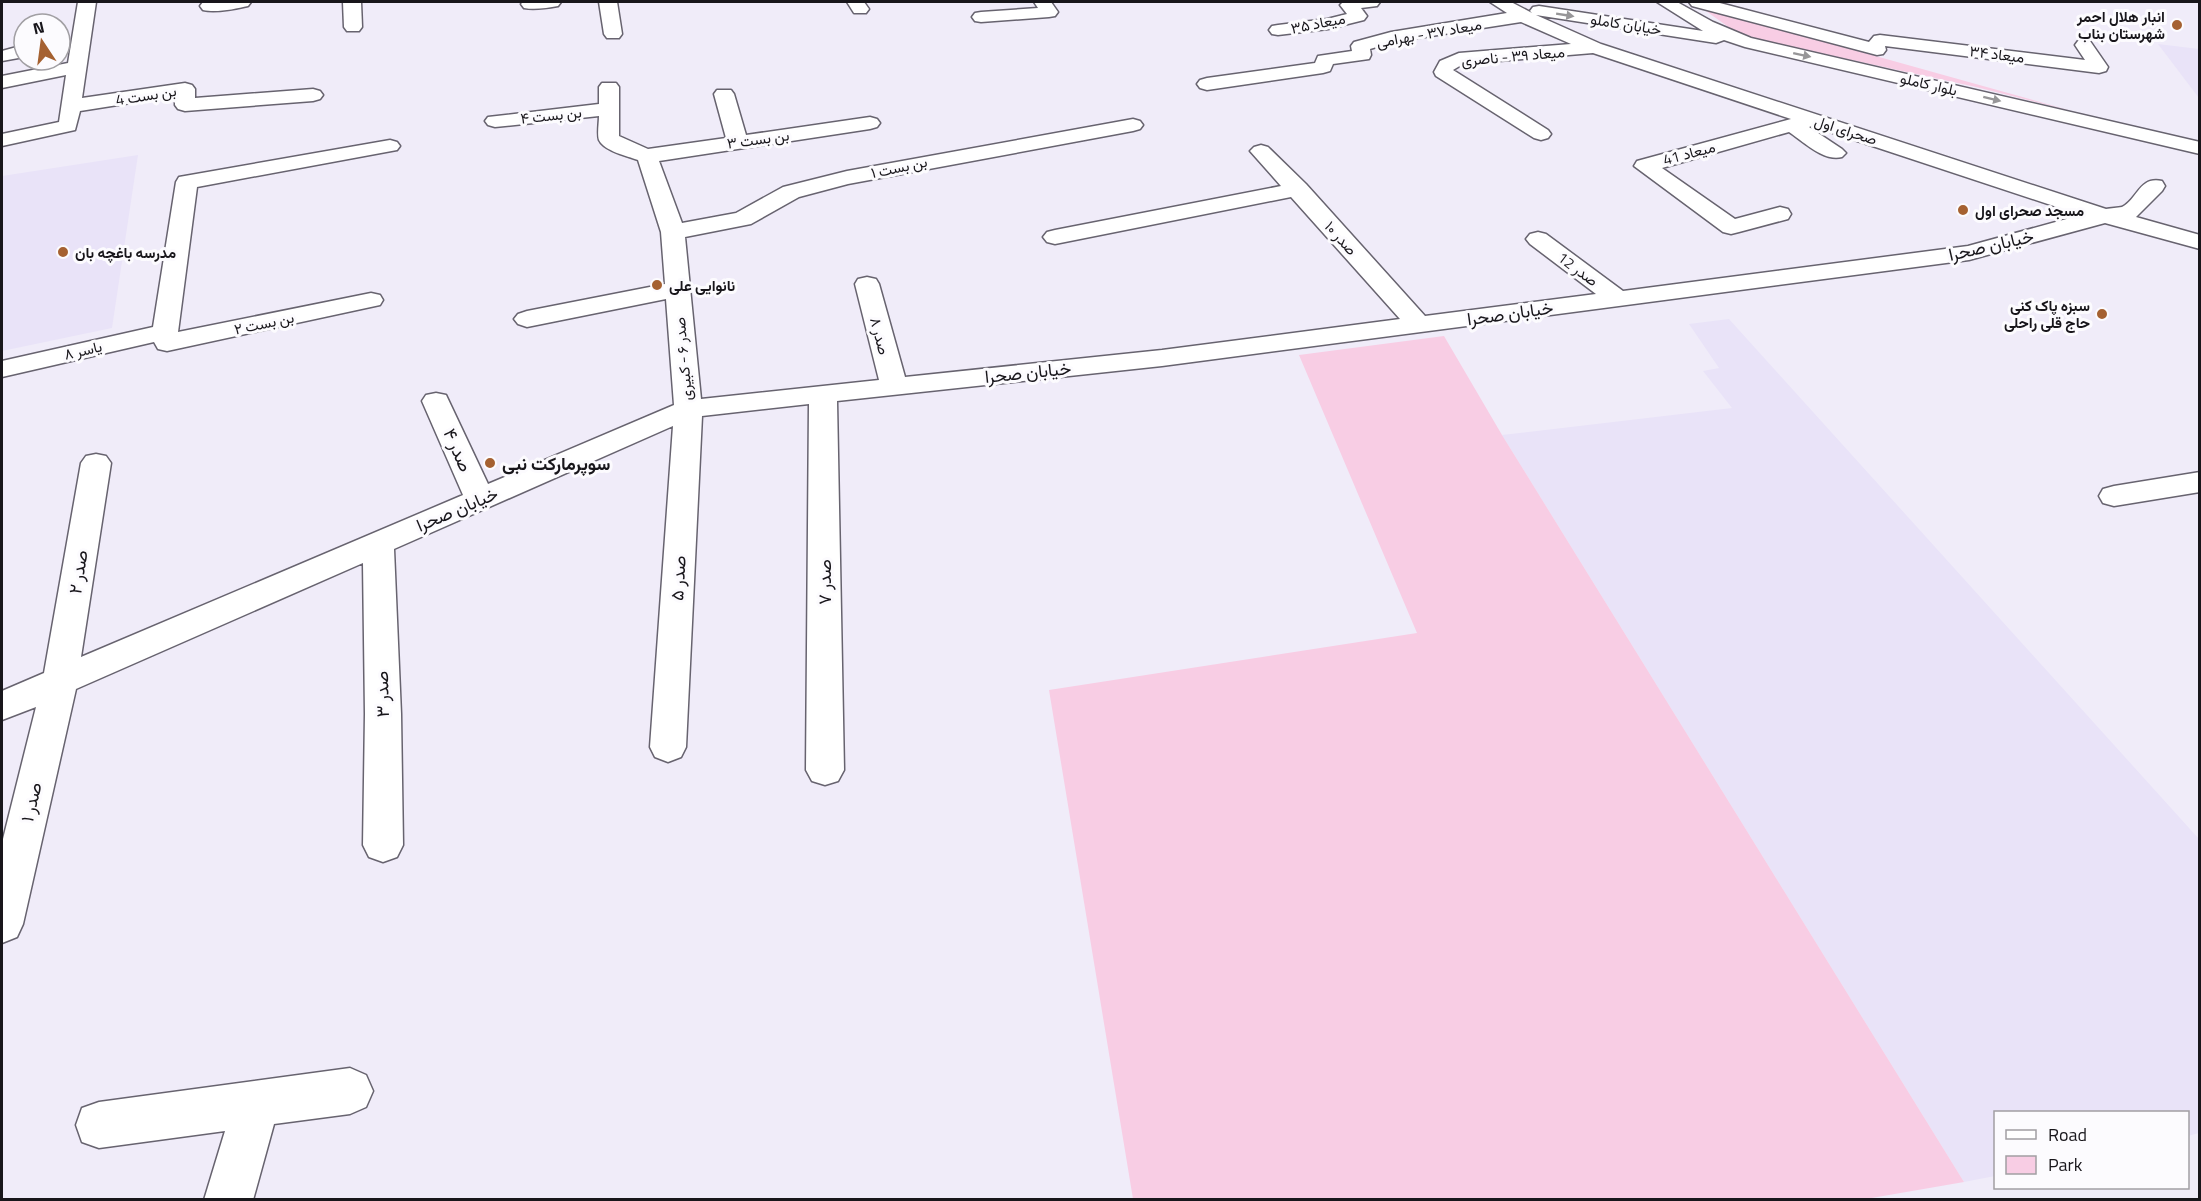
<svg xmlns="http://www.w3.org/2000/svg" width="2201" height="1201" viewBox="0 0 2201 1201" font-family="'Titillium Web',Vazirmatn,sans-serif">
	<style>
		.built { fill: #e9e3f8 }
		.green { fill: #f8cde4 }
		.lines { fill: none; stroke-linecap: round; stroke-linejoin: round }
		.minor-casing { stroke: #67636f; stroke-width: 3 }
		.minor { fill: #fff; fill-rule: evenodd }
		.oneway { fill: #979698 }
		.poi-dot { fill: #a56131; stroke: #fcfbfe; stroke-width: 2 }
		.labels { text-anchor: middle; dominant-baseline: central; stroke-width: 6; stroke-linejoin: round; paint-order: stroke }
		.far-poi-label { font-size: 15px; font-weight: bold; fill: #18161b; stroke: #fcfbfe; text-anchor: start }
		.far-street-label { font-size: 15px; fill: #18161b; stroke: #fcfbfe }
		.street-label { font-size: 18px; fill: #18161b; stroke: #fcfbfe }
		.poi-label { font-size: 18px; font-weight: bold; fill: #18161b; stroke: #fcfbfe; text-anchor: start }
	</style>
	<rect width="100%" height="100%" fill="#f0ecf9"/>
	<g class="built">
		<polygon points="2158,44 2199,49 2199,98"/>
		<polygon points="138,155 112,328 2,351 2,176"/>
		<polygon points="1729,319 2199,839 2199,1133 2188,1136 2188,1112 1996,1112 1995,1176 1964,1182 1502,435 1732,408 1703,371 1719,368 1689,324"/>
	</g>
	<g class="green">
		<polygon points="1706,11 1761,24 2072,111 1976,87 1741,36"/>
		<polygon points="1444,336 1502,435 1964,1182 1860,1200 1133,1199 1049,690 1417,633 1299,355"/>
	</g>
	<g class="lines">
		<g class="minor-casing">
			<g id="minor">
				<polygon points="78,2 96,2 82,98 185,83 192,85 195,89 195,98 313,89 320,91 323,95 320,99 313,101 185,111 178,109 175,105 175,96 80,111 75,130 2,146 2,134 59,122 66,75 2,88 2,76 68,63"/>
				<path d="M203,2H251L248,6C235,9 216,13 203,10L200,6Z"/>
				<polygon points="343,2 361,2 362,27 359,31 347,31 344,27"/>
				<path d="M523,2H561L558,6C547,8 535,10 524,8L521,4Z"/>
				<polygon points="599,2 617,2 622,34 619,38 607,38 604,34"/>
				<polygon points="847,2 864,2 869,9 866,13 854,13"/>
				<polygon points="1034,2 1051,2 1058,12 1055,16 1049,17 981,22 975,21 972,17 975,13 981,12 1038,8"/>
				<polygon points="1343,2 1380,2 1377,6 1361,8 1367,16 1364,20 1328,29 1278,35 1272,34 1269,30 1272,26 1278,25 1327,19 1347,14 1340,5"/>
				<path d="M1490,2H1511L1532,13L1530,11L1533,7L1539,6L1703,31L1657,2H1677L1713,22L1751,38L2200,142V154L1745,47L1724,40L1716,43L1536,15L1601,44L2106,209C2111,208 2117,208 2122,207C2138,199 2139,176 2162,181L2165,186L2162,191L2136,217L2200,235V249L2105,223L1969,260L1162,366L837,401L844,770L838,781L825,785L812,781L806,770L809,404L702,416L686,747L681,757L668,762L655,757L650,747L673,426L394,549L401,714L403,845L397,857L383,862L369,857L363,845L365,714L363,563L76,689L23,924L17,937L2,943V843L36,707L2,720V691L44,673L81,463L86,456L96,454L106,456L111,463L81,657L463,495L422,401L426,395L436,393L446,395L488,484L674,405L666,299L527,327L518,324L514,319L518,314L527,311L665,284L661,232L638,160C627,156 604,151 599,140C597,134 599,123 599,116L495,127L488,125L485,121L488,117L599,104V87L602,83H616L619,87V136L648,149L726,138L714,94L717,90H731L734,94L746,135L870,117L877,119L880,123L877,127L870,129L659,161L682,223L736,213L783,187L847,171L1133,119L1140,121L1143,125L1140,129L1133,131L848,184L799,197L751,224L685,237L701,399L879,380L855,284L858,279L867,277L876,279L879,284L905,377L1162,350L1400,319L1291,197L1055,244L1047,242L1043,237L1047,232L1055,230L1281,186L1250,151L1254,147L1261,145L1268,147L1306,184L1425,316L1596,294L1530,244L1526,239L1530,234L1538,232L1546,234L1623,291L1968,246L2081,215L1812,126L1809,127L1842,149L1846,153L1842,157C1824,162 1804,142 1789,132L1662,168L1735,219L1780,207L1788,209L1791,214L1788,219L1739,232L1731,234L1723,232L1634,166L1637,161L1791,119L1593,53L1463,64L1453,70L1548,130L1551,134L1548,138L1541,140L1534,138L1436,76L1434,72L1440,61L1459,53L1571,44L1521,22L1393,42L1370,49L1371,55L1369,59L1333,64L1330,71L1323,73L1207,90L1200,88L1197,84L1200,80L1207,78L1315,63L1318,56L1352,51L1351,46L1354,42L1391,32L1507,13Z"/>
				<polygon points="1689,2 1716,2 1869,42 1874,36 1880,35 2085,60 2075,45 2078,41 2090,41 2108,67 2106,71 2099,73 1885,46 1886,50 1883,54 1877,55 1692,6"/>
				<polygon points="24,45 24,57 2,61 2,51"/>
				<polygon points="390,140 397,142 400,146 397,150 197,187 178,332 371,293 380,295 383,300 380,305 167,351 158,349 154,342 2,377 2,361 153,327 176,182 179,177"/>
				<polygon points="2200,472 2200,492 2114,506 2103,503 2099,496 2103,489 2114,486"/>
				<polygon points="350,1068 366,1075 373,1091 366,1107 350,1114 274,1124 253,1200 204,1200 225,1131 99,1148 82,1142 76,1125 82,1108 99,1102"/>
			</g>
		</g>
		<use href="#minor" class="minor"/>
	</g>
	<defs><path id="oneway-solid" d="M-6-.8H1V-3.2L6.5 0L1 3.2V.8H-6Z" transform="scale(1.5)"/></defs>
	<g class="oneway">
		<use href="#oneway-solid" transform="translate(1565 15) rotate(9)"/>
		<use href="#oneway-solid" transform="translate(1802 55) rotate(12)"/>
		<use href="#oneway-solid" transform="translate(1992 99) rotate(14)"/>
	</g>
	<g class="poi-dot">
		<circle cx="2177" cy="25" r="6"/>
		<circle cx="1963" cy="210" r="6"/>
		<circle cx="63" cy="252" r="6"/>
		<circle cx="657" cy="285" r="6"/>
		<circle cx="2102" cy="314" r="6"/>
		<circle cx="490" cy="463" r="6"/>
	</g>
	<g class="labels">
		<g class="far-poi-label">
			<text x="2165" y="16" text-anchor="end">انبار هلال احمر<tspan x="2165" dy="17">شهرستان بناب</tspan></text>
			<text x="1975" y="210">مسجد صحرای اول</text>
			<text x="75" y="252">مدرسه باغچه بان</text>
			<text x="669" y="285">نانوایی علی</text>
			<text x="2090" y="305" text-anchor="end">سبزه پاک کنی<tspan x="2090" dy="17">حاج قلی راحلی</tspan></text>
		</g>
		<g class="far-street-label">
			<text transform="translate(1318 23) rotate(-11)">میعاد ۳۵</text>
			<text transform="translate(1626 24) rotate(9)">خیابان کاملو</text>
			<text transform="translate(1429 33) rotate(-10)">میعاد ۳۷ - بهرامی</text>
			<text transform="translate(1997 54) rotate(7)">میعاد ۳۴</text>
			<text transform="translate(1513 56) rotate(-5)">میعاد ۳۹ - ناصری</text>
			<text transform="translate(1929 84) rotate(13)">بلوار کاملو</text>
			<text transform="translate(146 95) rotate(-9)">بن بست 4</text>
			<text transform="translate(551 115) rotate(-6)">بن بست ۴</text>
			<text transform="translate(1846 130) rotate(18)">صحرای اول</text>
			<text transform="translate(758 139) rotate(-8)">بن بست ۳</text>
			<text transform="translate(1689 153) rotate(-15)">میعاد 41</text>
			<text transform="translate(899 167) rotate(-12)">بن بست ۱</text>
			<text transform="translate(1341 238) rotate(48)">صدر ۱۰</text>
			<text transform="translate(1578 269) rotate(37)">صدر 12</text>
			<text transform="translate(264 323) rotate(-12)">بن بست ۲</text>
			<text transform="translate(880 336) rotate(76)">صدر ۸</text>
			<text transform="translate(83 350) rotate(-13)">یاسر ۸</text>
			<text transform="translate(683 359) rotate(-95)">صدر ۶ - کبیری</text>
		</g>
		<g class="street-label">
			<text transform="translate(1991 245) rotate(-13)">خیابان صحرا</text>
			<text transform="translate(1510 313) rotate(-8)">خیابان صحرا</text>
			<text transform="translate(1028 372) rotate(-6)">خیابان صحرا</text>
			<text transform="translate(458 450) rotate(66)">صدر ۴</text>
			<text transform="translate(457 509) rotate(-23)">خیابان صحرا</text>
			<text transform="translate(78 572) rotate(-81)">صدر ۲</text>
			<text transform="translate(678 578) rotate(-87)">صدر ۵</text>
			<text transform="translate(824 582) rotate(-90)">صدر ۷</text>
			<text transform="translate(382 694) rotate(-91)">صدر ۳</text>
			<text transform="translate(31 802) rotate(-77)">صدر ۱</text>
		</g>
		<g class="poi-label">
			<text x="502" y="463">سوپرمارکت نبی</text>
		</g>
	</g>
	<rect width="2201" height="1201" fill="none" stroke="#18161b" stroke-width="6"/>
	<rect x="1994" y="1111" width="195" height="78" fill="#fcfbfe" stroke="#a19fa3" stroke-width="1.5"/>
	<rect x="2006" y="1130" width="30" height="9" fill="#ffffff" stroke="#a19fa3" stroke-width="1.5"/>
	<text x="2048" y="1141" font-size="18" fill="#18161b">Road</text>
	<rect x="2006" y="1156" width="30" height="18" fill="#f8cde4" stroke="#a19fa3" stroke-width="1.5"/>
	<text x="2048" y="1171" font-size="18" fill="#18161b">Park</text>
	<g transform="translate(42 42) rotate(347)"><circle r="28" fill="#fcfbfe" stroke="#a19fa3" stroke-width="1.5"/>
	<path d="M0-4.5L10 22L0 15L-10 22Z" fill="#a56131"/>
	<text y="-9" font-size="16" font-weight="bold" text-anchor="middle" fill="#18161b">N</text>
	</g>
</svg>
